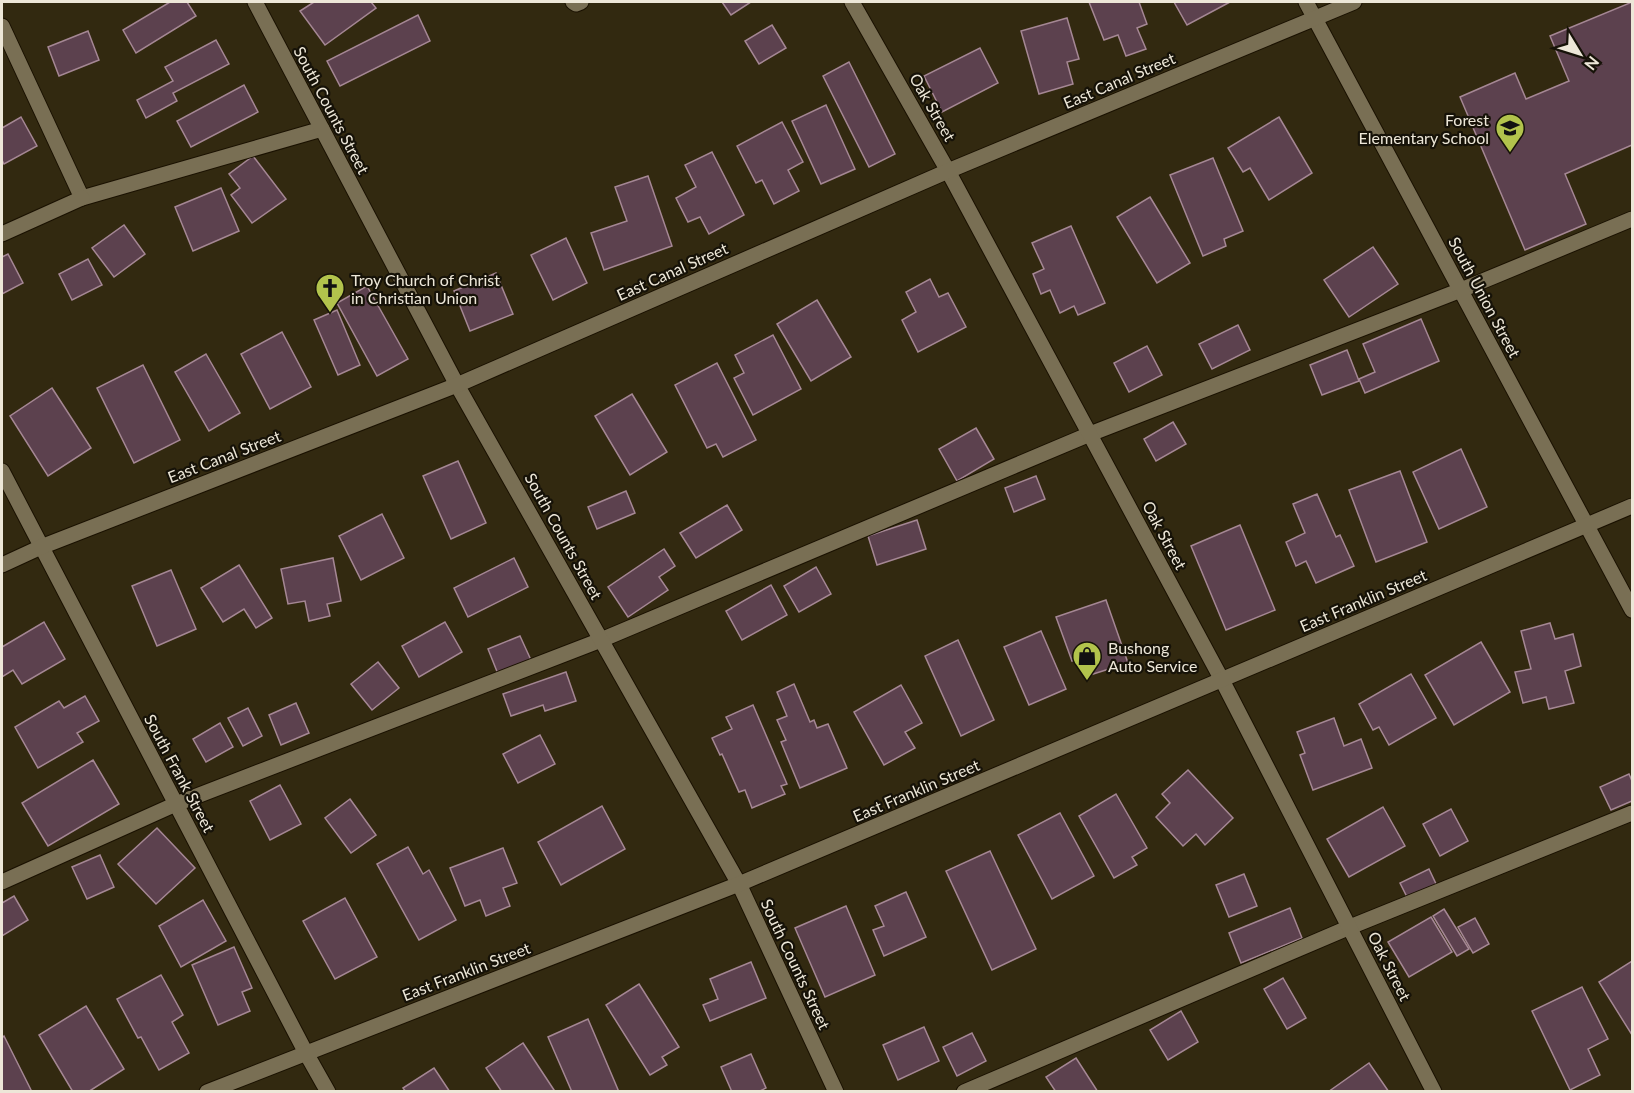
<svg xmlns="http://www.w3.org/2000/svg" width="1634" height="1093" viewBox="0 0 1634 1093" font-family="Lato,sans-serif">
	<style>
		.building { fill: #5c414e; stroke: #a58794; stroke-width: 1.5 }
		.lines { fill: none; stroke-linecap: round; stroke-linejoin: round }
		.lane-casing { stroke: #1a1100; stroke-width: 17 }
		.street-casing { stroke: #1a1100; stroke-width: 17 }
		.lane { stroke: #796f54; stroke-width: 15 }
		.street { stroke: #796f54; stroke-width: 15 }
		.labels { text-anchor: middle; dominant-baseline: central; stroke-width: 4.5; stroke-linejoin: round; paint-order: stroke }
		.street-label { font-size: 16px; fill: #ede7d8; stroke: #161208 }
		.poi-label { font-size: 16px; fill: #ede7d8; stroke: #161208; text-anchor: start }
	</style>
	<rect width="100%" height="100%" fill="#322910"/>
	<g class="building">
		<polygon points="170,2 187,2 196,16 136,53 123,30"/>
		<polygon points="314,2 371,2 376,8 325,45 300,11"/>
		<polygon points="722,2 751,2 731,15"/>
		<polygon points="1089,2 1139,2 1147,24 1137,28 1146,49 1126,56 1118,35 1104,40"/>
		<polygon points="1174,2 1230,2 1187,25"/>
		<polygon points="1632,2 1632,145 1565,174 1586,224 1525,250 1460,97 1515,73 1526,99 1569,81 1550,36"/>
		<polygon points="418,15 430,41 340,86 327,61"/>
		<polygon points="1067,18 1079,59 1067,62 1073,84 1039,94 1021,31"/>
		<polygon points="772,25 786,48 759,64 745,41"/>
		<polygon points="88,31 99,60 59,76 48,47"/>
		<polygon points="216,40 229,64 173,93 177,101 146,118 137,100 173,81 165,67"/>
		<polygon points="980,48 998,83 942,112 924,76"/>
		<polygon points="849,62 895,154 869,167 823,76"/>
		<polygon points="244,85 258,112 191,147 177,121"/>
		<polygon points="826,105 855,169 821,184 792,121"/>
		<polygon points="21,117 37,146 4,164 2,160 2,128"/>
		<polygon points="1279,117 1312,173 1269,200 1250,168 1243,172 1228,148"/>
		<polygon points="782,122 803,162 788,170 799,191 774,204 762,180 756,183 737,146"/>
		<polygon points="712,152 744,215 709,234 700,217 688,222 676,198 696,187 685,165"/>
		<polygon points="253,156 286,199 252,223 231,195 240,188 229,174"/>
		<polygon points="1213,158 1243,231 1224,239 1226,246 1203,256 1170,175"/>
		<polygon points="648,176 672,246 604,270 591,233 627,221 615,187"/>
		<polygon points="221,188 239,231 193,251 175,207"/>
		<polygon points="1150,197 1190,263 1157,283 1117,217"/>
		<polygon points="124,225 145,254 114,277 92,248"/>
		<polygon points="1071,226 1105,303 1078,315 1074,306 1060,313 1050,290 1041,294 1033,274 1044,269 1032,243"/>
		<polygon points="566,238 587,283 553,300 531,255"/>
		<polygon points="1373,247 1398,284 1349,317 1324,280"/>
		<polygon points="8,254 23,283 2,294 2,257"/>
		<polygon points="88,259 102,285 72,300 59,274"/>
		<polygon points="496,273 513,314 470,331 454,291"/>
		<polygon points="930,279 939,297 948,293 966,327 918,352 902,320 916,312 906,292"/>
		<polygon points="367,286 408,359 377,376 337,303"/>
		<polygon points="817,300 851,357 811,381 777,324"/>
		<polygon points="337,310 360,365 338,375 314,320"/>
		<polygon points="1421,319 1439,361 1365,393 1359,379 1375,372 1363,344"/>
		<polygon points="1238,325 1250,350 1212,369 1199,344"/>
		<polygon points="282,332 311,387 270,409 241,354"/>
		<polygon points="773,335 801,389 753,415 734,378 744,373 735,355"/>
		<polygon points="1147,346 1162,375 1129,392 1114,363"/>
		<polygon points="1347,350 1359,381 1322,395 1310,365"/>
		<polygon points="206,354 240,413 209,431 175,372"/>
		<polygon points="717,363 756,440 723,457 716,444 707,448 675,385"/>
		<polygon points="143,365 180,440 134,463 97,388"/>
		<polygon points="52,388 91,448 48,476 10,416"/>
		<polygon points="632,394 667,452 630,475 595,416"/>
		<polygon points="1173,422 1186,444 1156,461 1144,439"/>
		<polygon points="976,428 994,459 957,481 939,449"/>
		<polygon points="1461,449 1487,507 1439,529 1413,472"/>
		<polygon points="458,461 486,523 451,539 423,476"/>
		<polygon points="1400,471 1427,542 1376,562 1349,490"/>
		<polygon points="1036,476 1045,499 1014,512 1005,488"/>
		<polygon points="626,491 635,513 597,529 588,507"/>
		<polygon points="1317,494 1336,537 1340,535 1354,566 1316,583 1306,561 1296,566 1286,542 1305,533 1293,504"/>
		<polygon points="727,505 742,530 696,558 680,533"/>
		<polygon points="382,514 404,558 361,580 339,536"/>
		<polygon points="917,520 926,549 877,565 868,536"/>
		<polygon points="1240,525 1275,610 1226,630 1191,546"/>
		<polygon points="664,549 675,566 659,577 668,590 628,617 608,587"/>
		<polygon points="333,558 341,601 327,604 330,616 309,621 305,601 288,604 281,569"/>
		<polygon points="514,558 528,587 468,617 454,588"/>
		<polygon points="239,565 272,618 256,628 244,609 223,622 201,588"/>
		<polygon points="816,567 831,594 799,612 784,586"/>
		<polygon points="171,570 196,629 157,646 132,586"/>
		<polygon points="771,585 787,615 742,640 726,611"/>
		<polygon points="1106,600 1128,663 1090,675 1084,657 1072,661 1056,617"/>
		<polygon points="44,622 65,659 22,684 13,670 2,677 2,647"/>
		<polygon points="445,622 462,652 419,677 402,646"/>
		<polygon points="1550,623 1555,639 1573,634 1581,666 1565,671 1574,703 1549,709 1546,697 1523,703 1515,672 1531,669 1521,631"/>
		<polygon points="1041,631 1066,689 1029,705 1004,647"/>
		<polygon points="520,636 531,660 498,674 488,649"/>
		<polygon points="958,640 994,720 961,736 925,656"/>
		<polygon points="1481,642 1510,692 1454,725 1425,675"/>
		<polygon points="378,662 399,688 372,710 351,684"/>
		<polygon points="566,672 576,701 545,711 543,705 511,716 503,694"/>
		<polygon points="1411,674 1436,718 1389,745 1379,727 1373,730 1359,704"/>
		<polygon points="794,684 810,722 814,720 817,728 828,724 847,768 800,788 781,742 786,740 777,720 787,716 777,692"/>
		<polygon points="901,685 922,723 905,732 915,748 884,765 854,712"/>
		<polygon points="85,696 99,721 77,733 83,742 38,768 15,727 59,701 64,708"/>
		<polygon points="296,703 309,733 281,745 269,715"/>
		<polygon points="753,705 787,784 781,786 785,794 752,808 745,790 739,792 722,754 720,755 712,738 732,729 726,717"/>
		<polygon points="248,708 262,736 243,746 228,718"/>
		<polygon points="1334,718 1344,746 1361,739 1372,768 1313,790 1300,755 1305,753 1297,732"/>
		<polygon points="220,723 233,747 206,762 193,739"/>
		<polygon points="540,735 555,764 518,783 503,754"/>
		<polygon points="93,760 119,804 48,846 22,803"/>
		<polygon points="1188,770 1233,818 1205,845 1196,834 1183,846 1156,817 1170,803 1162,794"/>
		<polygon points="1629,774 1632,781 1632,801 1611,810 1600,787"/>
		<polygon points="280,785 301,824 270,840 250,801"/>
		<polygon points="1116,794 1147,848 1132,857 1137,865 1114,878 1079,816"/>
		<polygon points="350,799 376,835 351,853 325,818"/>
		<polygon points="602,806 625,849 561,885 538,842"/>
		<polygon points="1383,807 1405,846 1349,877 1327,839"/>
		<polygon points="1451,809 1468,841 1440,856 1423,824"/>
		<polygon points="1060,813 1094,876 1052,899 1018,835"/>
		<polygon points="157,828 195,868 156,904 118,864"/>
		<polygon points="408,847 423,874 429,870 456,920 419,940 377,864"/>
		<polygon points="503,848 517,883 503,888 510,906 486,916 480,900 465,906 450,868"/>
		<polygon points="990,851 1036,949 992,970 946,871"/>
		<polygon points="100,855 114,887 87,899 72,867"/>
		<polygon points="1429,869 1437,886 1409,901 1400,883"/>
		<polygon points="1244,874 1257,906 1229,917 1216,885"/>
		<polygon points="906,892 926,937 884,956 873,930 884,926 875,906"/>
		<polygon points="14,896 28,920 2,936 2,903"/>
		<polygon points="345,898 377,957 335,979 303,921"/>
		<polygon points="203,900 226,941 181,967 159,926"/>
		<polygon points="846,906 875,975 825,997 795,928"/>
		<polygon points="1290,908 1302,938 1241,963 1229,933"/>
		<polygon points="1444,909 1469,949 1457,956 1433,916"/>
		<polygon points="1431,917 1452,952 1409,977 1388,942"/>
		<polygon points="1475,918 1489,944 1473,953 1458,927"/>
		<polygon points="234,947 252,988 242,992 250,1011 218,1025 192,965"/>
		<polygon points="1632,961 1632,1035 1599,982"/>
		<polygon points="751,962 766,998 710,1021 703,1005 718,999 710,979"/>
		<polygon points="161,975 183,1015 172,1022 189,1053 159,1070 141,1037 138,1038 117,999"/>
		<polygon points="1283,978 1306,1018 1287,1029 1264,989"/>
		<polygon points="639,984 679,1047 662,1057 667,1065 650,1075 606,1005"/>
		<polygon points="1582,987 1608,1039 1588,1049 1600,1075 1570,1090 1532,1011"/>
		<polygon points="86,1006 124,1069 88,1092 73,1092 39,1035"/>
		<polygon points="1181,1011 1198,1042 1168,1060 1150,1030"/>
		<polygon points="588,1019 619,1092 572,1092 548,1037"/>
		<polygon points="924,1027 939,1061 898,1080 883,1045"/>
		<polygon points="972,1033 986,1061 957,1076 943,1047"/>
		<polygon points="4,1036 32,1092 2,1092 2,1038"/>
		<polygon points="523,1043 554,1090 552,1092 502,1092 486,1068"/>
		<polygon points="751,1054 766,1088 758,1092 732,1092 721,1067"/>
		<polygon points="1076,1058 1098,1092 1056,1092 1046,1077"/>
		<polygon points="1369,1063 1389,1092 1328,1092"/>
		<polygon points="434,1068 450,1092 406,1092 403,1088"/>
	</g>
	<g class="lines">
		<g class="lane-casing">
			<g id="lane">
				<polyline points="573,2 576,4 581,2"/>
				<polyline points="2,26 82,198 322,129"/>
				<polyline points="2,234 82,198"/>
				<polyline points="2,882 176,804 601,640 1090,434 1461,290 1632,219"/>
				<polyline points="964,1092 1350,927 1632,813"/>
			</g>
		</g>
		<g class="street-casing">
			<g id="street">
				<polyline points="255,2 457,385 739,884 836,1092"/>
				<polyline points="852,2 948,171 1222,680 1434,1092"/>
				<polyline points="1306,2 1632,610"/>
				<polyline points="2,471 306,1053 328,1092"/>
				<polyline points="2,565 41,547 457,385 948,171 1354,2"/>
				<polyline points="207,1092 739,884 1632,506"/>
			</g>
		</g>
		<use href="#lane" class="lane"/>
		<use href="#street" class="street"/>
	</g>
	<defs>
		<g id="school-pin" transform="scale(1.5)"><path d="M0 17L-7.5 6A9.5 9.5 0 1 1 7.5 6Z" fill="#b2c34c" stroke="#161208"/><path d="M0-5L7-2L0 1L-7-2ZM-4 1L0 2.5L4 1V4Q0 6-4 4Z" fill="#111"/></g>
		<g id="church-pin" transform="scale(1.5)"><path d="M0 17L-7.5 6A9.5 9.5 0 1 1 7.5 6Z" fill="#b2c34c" stroke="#161208"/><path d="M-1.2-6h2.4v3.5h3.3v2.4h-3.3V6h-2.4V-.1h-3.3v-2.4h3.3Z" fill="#111"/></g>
		<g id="shop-pin" transform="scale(1.5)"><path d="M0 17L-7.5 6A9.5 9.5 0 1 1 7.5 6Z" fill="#b2c34c" stroke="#161208"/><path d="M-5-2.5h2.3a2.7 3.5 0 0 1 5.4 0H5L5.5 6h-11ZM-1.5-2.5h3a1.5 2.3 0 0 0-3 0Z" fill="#111"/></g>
	</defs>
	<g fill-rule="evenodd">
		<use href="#school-pin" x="1510" y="128"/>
		<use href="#church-pin" x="330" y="288"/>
		<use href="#shop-pin" x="1087" y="656"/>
	</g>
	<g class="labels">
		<g class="street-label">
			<text transform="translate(1119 80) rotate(-23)">East Canal Street</text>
			<text transform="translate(933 107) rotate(60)">Oak Street</text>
			<text transform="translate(332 110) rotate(62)">South Counts Street</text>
			<text transform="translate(672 271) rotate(-24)">East Canal Street</text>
			<text transform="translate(1485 297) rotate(62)">South Union Street</text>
			<text transform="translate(224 456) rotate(-21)">East Canal Street</text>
			<text transform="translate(1165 535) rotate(62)">Oak Street</text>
			<text transform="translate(564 536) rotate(61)">South Counts Street</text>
			<text transform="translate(1363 600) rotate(-23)">East Franklin Street</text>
			<text transform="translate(180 773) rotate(62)">South Frank Street</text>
			<text transform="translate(916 790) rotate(-23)">East Franklin Street</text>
			<text transform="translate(796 964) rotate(65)">South Counts Street</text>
			<text transform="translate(1390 966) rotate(63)">Oak Street</text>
			<text transform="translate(466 971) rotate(-21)">East Franklin Street</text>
		</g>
		<g class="poi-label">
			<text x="1489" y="119" text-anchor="end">Forest<tspan x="1489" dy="18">Elementary School</tspan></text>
			<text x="351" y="279">Troy Church of Christ<tspan x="351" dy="18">in Christian Union</tspan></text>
			<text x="1108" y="647">Bushong<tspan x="1108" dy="18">Auto Service</tspan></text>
		</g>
	</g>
	<rect width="1634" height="1093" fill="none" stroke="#ede7d8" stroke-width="6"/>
	<g transform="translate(1580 54) rotate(128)" stroke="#161208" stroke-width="4.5" paint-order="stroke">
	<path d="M0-4.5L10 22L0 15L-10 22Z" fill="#ede7d8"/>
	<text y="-9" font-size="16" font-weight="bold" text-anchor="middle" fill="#ede7d8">N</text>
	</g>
</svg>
